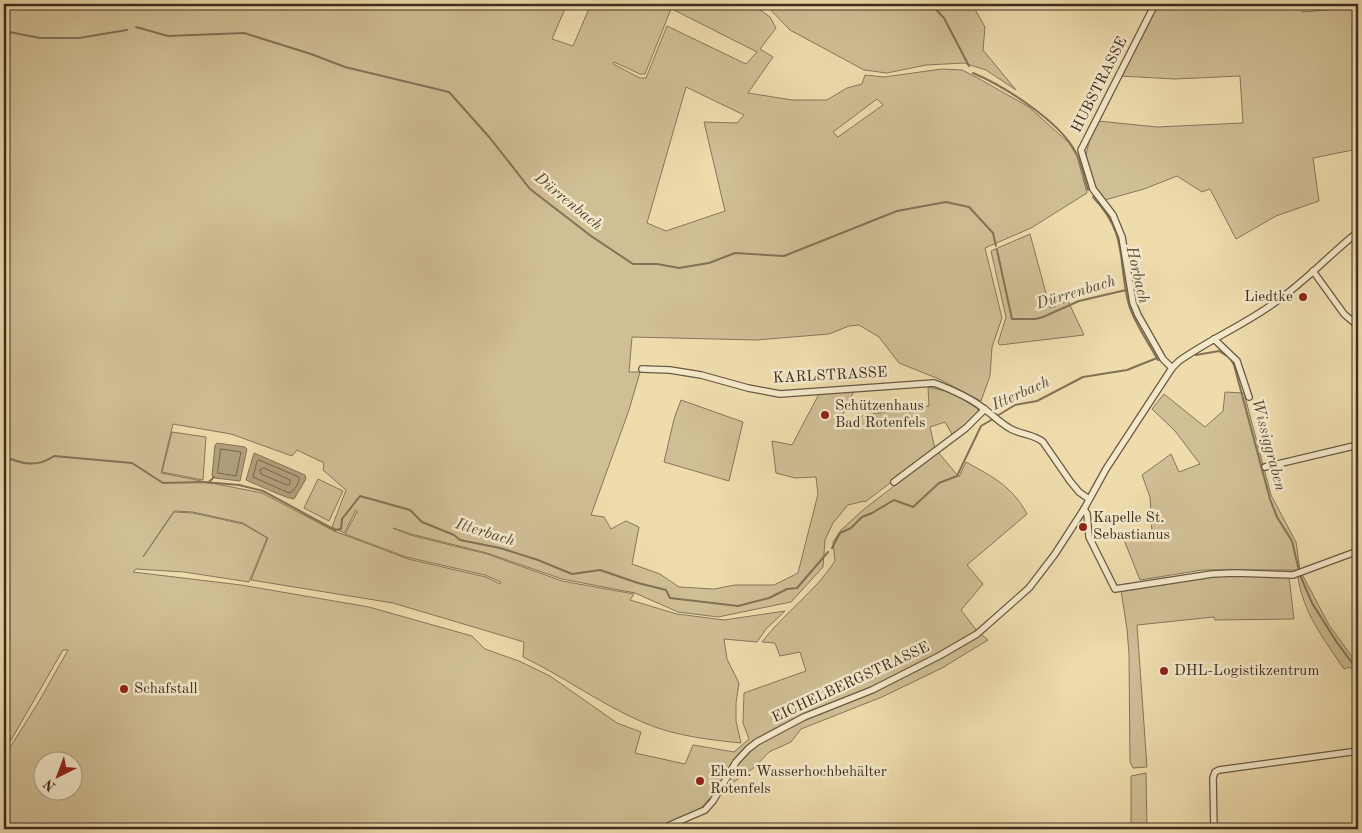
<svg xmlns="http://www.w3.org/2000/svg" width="1362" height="833" viewBox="0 0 1362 833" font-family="'Old Standard TT',serif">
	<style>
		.green { fill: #d0be95; stroke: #86765a; fill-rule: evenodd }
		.water { fill: #b1a07c; stroke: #827256 }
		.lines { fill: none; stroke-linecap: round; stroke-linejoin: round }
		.shore { stroke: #76664d; stroke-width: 1 }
		.stream { stroke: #827256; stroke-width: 2 }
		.minor-casing { stroke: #685942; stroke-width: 8 }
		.minor { stroke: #f4e8ca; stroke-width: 5.5 }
		.poi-dot { fill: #8f2418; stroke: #f4e8ca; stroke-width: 2 }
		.labels { text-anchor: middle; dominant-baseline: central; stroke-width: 5; stroke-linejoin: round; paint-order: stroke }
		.street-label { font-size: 15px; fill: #3c2d1e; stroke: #f4e8ca }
		.poi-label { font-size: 15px; fill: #3c2d1e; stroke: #f4e8ca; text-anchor: start }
		.water-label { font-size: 16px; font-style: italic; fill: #594a36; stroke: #f4e8ca }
	</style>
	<rect width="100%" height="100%" fill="#eedcad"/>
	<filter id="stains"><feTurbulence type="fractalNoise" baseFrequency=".004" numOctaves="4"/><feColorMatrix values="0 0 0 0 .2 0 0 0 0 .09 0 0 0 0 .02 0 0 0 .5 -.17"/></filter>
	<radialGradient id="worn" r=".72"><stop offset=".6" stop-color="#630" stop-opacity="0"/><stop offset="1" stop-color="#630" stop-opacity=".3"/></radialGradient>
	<g class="green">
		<path d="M4,4H567L552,39L573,46L591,4H673L645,74H640L614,62L613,64L640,78H646L667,26L746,64L757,52L674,10L676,4H752L770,17L776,28L760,49L773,57L748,93L792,100H827L847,88L862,84L865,75L884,77L942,69L962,70L976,77L1029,107L1069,143L1077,156L1087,193L1031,228L985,248L1002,318L992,347L990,376L981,401L939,379L899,363L879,337L859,325L849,326L829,334L756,340L632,337L629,372H640L629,410L591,515L604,517L611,529L626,521L639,527L632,564L660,574L679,587L714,589L735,585H774L798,573L818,494L816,477L795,478L776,473L772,441L792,445L819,394L854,391L840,420L848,425L864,415L929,406L928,387L951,392L978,409V413L953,436L945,422L930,427L935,449L865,502L864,501L848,505L833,523L825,540L823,567L791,602L718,617L678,612L635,593L562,579L487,553L411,534L393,528L410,535L487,554L562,581L634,594L630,600L677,614L724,620L785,611L766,629L757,642L724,639L727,659L739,683L736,703V721L741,743C711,740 676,736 647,724C603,706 565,677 523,657L524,642L393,603L251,580L268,538L243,523L193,512L174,511L143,557L174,512L193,513L243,524L267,538L249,582L184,572L136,569L133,572L241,585L369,607L472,636L485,649L519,661L550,676L617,723L641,732L635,753L685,764L693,745L734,752L749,739L743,723L744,693L806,671L800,652L780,656L775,643L762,642C784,613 815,592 835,561L833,542L841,530L863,510L938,452L959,477L966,462C993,477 1012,486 1027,514L967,565L983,584L961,610L977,631L988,640L942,668L882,697L801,729L791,742L769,752L755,767L708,800L701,808L655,829H4V757L38,703L68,650H63L11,740L4,750ZM686,87L744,115L737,123L704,122L725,211L666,231L647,223ZM877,99L883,105L838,137L833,132ZM173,424L231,434L292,456L297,450L324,463L323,470L346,490L332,527L344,533L356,510L358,512H357L345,534L406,557L485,575L501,582L500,584L486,577L408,559L334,531L262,493L161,473ZM42,760H72V790H42Z"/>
		<polygon points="765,4 972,4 985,27 983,50 1016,90 986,70 964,63 926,65 887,73 864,70 790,30"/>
		<path d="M1158,4H1300L1302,12L1358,7V149L1313,158L1319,201L1276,216L1236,239L1210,189L1202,192L1177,176L1144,189L1105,200C1081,167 1081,158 1098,121L1157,127L1243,123L1240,76L1175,79L1120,76Z"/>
		<polygon points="1030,234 1050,308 1068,301 1084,335 1000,345 998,343 1006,317 991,251"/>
		<polygon points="1225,392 1244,393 1271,495 1296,542 1300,570 1202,570 1140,580 1124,540 1152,533 1150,497 1142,475 1171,454 1179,472 1200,464 1175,431 1152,409 1164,394 1205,427 1223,411"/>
		<polygon points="681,400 743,422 729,481 664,462 674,419"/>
		<polygon points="172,432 206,437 203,480 162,472"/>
		<polygon points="318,479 343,491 329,521 304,508"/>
		<path d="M1302,574L1329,625L1358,665V677L1350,667L1344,669C1324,639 1303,613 1298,577Z"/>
		<polygon points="1241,575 1289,577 1294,619 1215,620 1214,617 1137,625 1147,767 1133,768 1130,762 1129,654 1127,629 1121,590 1211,576"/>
		<polygon points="1146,773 1147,829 1131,829 1131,776"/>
	</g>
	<g class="water">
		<polygon points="217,443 245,447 247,449 240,481 215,478 212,476 215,445"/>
		<path d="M254,453L305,475L306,479L294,499C288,499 255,484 246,480Z"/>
	</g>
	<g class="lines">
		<g class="shore">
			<polygon points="221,449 241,452 236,476 218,473"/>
			<path d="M259,460L299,477C300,482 294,492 289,493L253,477L257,461Z"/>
			<polygon points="264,468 290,480 290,484 287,485 261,474 260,470"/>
		</g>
		<g class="stream">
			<polyline points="931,4 944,18 969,66"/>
			<polyline points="136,27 168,36 244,33 311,54 345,67 449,92 490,138 530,189 591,236 633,264 657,264 679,268 709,263 735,253 784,256 897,211 946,202 969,207 993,233 996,246"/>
			<polyline points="4,31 40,38 79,38 127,30"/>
			<polyline points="4,38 10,33"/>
			<path d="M973,73C1004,86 1061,122 1076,153C1082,164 1084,178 1088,190"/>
			<path d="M1093,197C1129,235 1117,260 1129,305C1135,324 1148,342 1158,360"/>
			<polyline points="997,250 1012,319 1035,319 1043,317 1079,301 1126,290"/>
			<polyline points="1196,355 1219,351 1230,358 1234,365 1270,499 1277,517 1292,541 1300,575 1312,603 1336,641 1358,671"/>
			<polyline points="997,416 1015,405 1037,401 1083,377 1127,370 1157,358"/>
			<path d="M4,456C21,464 37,468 54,456L132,463L163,483L204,482L239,485L263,491L335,530L341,529L342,519L360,496L410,510L422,522L454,535L460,540L500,548L538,560L572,574L600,570L638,583L666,590L670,598L738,606L769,598L787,589L797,588L828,552"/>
			<polyline points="208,483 214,477"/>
			<polyline points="832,548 840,533 851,528 862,517 872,513 894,500 913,507 939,483 957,476 981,426 993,419"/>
		</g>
		<g class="minor-casing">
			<g id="minor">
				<polyline points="1155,4 1081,150 1093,189 1113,215 1122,237 1133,303 1138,315 1163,359 1172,368"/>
				<polyline points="1313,271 1344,314 1358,326"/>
				<polyline points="1214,339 1237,361 1249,397"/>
				<path d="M642,369L670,370L701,375L748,388L780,394L934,383C950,389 969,397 983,408C993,415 1000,423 1011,429C1022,435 1034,434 1043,442L1070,481L1079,492L1089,499"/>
				<polyline points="1265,467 1358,445"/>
				<polyline points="894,482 966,428 985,409"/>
				<polyline points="1084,509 1087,514 1089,537 1115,589 1212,574 1235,573 1293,575 1358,551"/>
				<path d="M661,829L705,810L713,801L736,762L748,749L757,742L804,717L872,690L939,656L977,634L1029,588L1055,554L1084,509L1106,469L1172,368L1179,361C1210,339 1246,324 1277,301C1306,281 1330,254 1358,232"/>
				<polyline points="1214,829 1213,778 1215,772 1219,770 1358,751"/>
			</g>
		</g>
		<use href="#minor" class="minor"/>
	</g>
	<g class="poi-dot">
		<circle cx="1303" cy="297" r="5"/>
		<circle cx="825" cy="415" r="5"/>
		<circle cx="1083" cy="527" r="5"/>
		<circle cx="1164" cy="671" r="5"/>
		<circle cx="124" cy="689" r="5"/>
		<circle cx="700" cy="781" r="5"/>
	</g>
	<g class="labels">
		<g class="street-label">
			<text transform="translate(1100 85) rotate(-63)">HUBSTRASSE</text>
			<text transform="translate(830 376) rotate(-3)">KARLSTRASSE</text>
			<text transform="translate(851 683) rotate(-25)">EICHELBERGSTRASSE</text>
		</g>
		<g class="poi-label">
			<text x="1293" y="297" text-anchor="end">Liedtke</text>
			<text x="835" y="406">Schützenhaus<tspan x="835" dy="17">Bad Rotenfels</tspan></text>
			<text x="1093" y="518">Kapelle St.<tspan x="1093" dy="17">Sebastianus</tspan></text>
			<text x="1174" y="671">DHL-Logistikzentrum</text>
			<text x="134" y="689">Schafstall</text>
			<text x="710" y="772">Ehem. Wasserhochbehälter<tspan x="710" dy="17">Rotenfels</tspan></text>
		</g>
		<g class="water-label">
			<text transform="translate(568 202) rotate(39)">Dürrenbach</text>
			<text transform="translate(1137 275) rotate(77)">Horbach</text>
			<text transform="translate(1076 293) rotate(-17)">Dürrenbach</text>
			<text transform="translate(1021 394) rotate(-24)">Itterbach</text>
			<text transform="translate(1268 445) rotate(75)">Wissiggraben</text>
			<text transform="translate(485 533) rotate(17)">Itterbach</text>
		</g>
	</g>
	<rect width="1362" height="833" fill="none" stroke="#eedcad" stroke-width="20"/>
	<rect x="5" y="5" width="1352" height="823" fill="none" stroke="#3c2d1e" stroke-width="2.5"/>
	<rect x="10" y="10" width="1342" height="813" fill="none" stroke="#3c2d1e"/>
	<g transform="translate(58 776) rotate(222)"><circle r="24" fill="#f4e8ca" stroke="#aa9d85"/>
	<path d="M0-4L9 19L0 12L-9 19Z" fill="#8f2418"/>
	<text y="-8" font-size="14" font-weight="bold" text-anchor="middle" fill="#3c2d1e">N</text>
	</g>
	<rect width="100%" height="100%" filter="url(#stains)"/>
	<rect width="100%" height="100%" fill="url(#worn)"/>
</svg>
